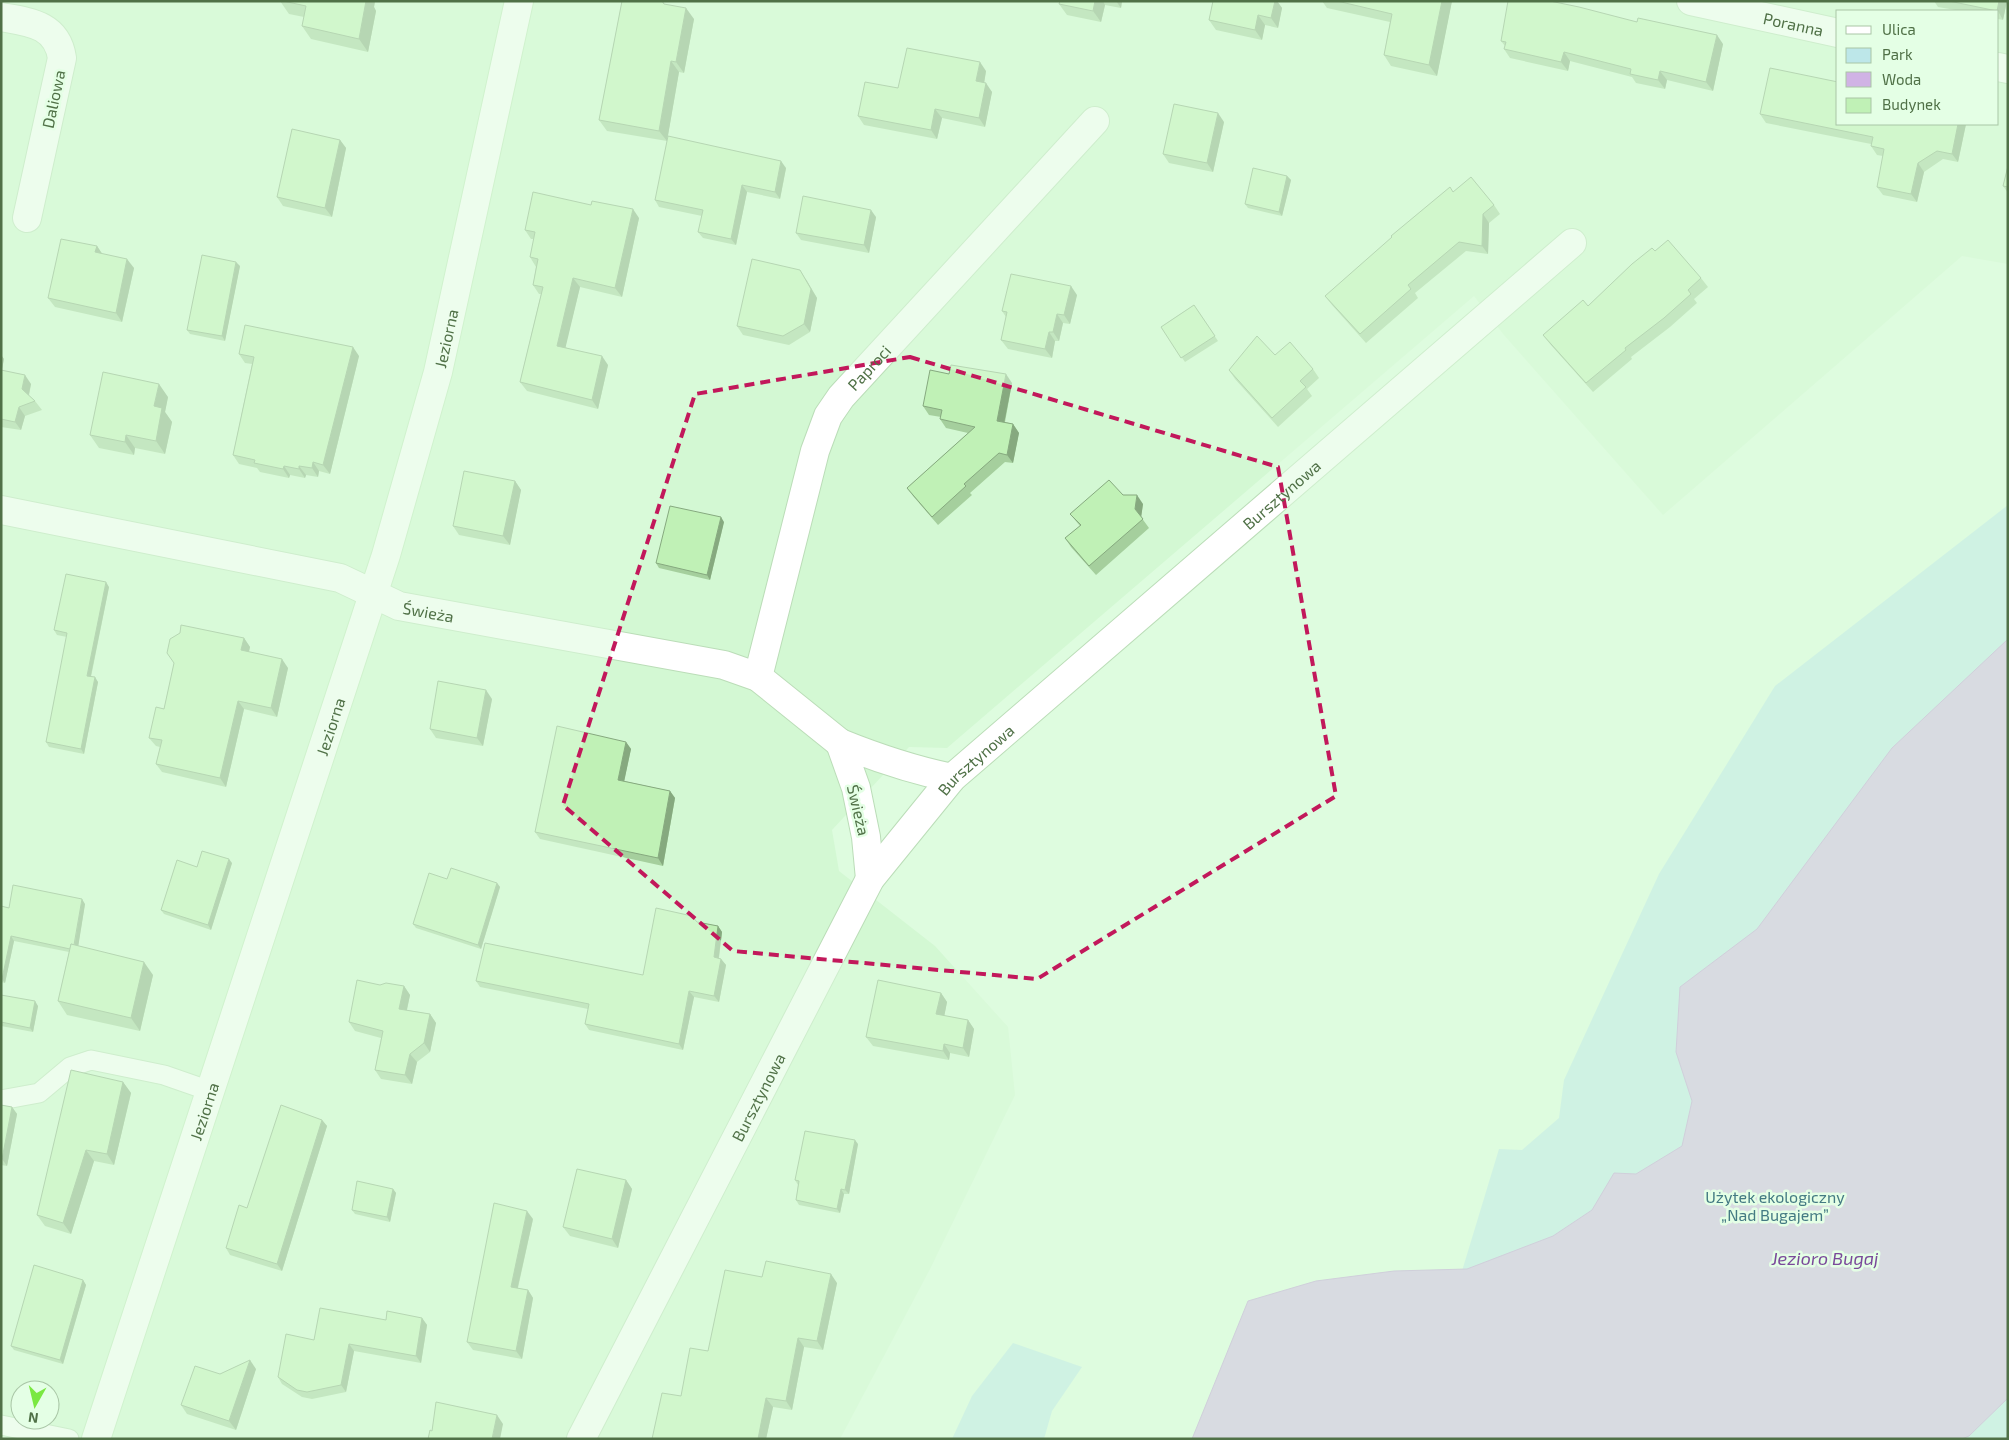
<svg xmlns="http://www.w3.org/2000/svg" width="2009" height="1440" viewBox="0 0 2009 1440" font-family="'Exo 2',sans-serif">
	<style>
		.residential { fill: #d3f8d3; fill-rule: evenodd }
		.green { fill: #bde7e9 }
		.water { fill: #d0b3e5; stroke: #be9ad6 }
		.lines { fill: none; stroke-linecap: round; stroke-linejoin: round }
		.lane-casing { stroke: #bbddb8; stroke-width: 21 }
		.street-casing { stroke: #bbddb8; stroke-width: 30 }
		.secondary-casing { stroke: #bfe7ba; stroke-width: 30 }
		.lane { stroke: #fff; stroke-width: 19 }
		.street { stroke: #fff; stroke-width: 28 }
		.secondary { stroke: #fff; stroke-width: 28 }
		.wall { fill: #a5cf9d }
		.shaded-wall { fill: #86a97f }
		.building { fill: #c0f1b6; stroke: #86a97f }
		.marked { fill: none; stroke: #c2185b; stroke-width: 4; stroke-dasharray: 10 6; stroke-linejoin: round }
		.labels { text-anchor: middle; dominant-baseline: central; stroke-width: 5; stroke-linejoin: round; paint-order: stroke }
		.street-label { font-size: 16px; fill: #507147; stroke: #e4ffe5 }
		.park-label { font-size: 16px; fill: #447a83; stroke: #e4ffe5 }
		.water-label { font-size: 18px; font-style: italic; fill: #7a499a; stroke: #e4ffe5 }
	</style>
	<rect width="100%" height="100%" fill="#defcdf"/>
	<path class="residential" d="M1,1H2008V264L1962,256L1663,515L1504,335L1474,296L947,748L909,747L832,830L839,871L935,946L1008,1027L1015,1095L930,1269L840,1439H1ZM1838,11H1998V124H1838ZM20,1390H50V1420H20Z"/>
	<g class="green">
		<polygon points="2008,505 2008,1439 1411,1439 1499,1149 1522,1150 1559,1118 1564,1080 1659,874 1775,686"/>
		<polygon points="1013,1343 1082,1367 1052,1411 1044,1439 952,1439 972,1396"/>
	</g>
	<polygon class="water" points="2008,639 2008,1398 1969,1436 1962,1439 1192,1439 1248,1301 1316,1281 1394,1271 1467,1269 1553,1236 1592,1210 1614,1173 1636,1174 1682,1146 1692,1101 1676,1052 1680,987 1757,929 1892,748"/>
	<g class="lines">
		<g class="lane-casing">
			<g id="lane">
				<polyline points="1,1100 39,1093 70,1067 91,1060 164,1075 210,1091"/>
				<polyline points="1,1425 69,1439"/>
			</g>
		</g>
		<g class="street-casing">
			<g id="street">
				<path id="s1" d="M1691,1L1838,33"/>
				<path d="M1,17C29,22 57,24 62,58L27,218"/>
				<polyline points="1998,67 2008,69"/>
				<path id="s2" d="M1,510L340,578L399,606L724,665L758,677L840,743"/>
				<path id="s3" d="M758,677L815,451L828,416L841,397L1095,121"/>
				<path d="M870,879L866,837L856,788L840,743C877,758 913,770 952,778"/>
				<path id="s4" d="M581,1439L870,879L952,778L1572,243"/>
			</g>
		</g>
		<g class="secondary-casing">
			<g id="secondary">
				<path id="s5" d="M96,1439L386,555L438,372L519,1"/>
			</g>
		</g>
		<use href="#lane" class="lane"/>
		<use href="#street" class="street"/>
		<use href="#secondary" class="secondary"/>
	</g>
	<g class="wall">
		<polygon points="280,1 375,1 374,7 376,11 368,52 311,39 302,26 304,17 289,14"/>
		<polygon points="622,1 663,1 664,4 694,19 684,73 679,72 667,141 607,131 599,120"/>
		<polygon points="1060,1 1122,1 1121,8 1105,5 1101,22 1067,15 1059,4"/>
		<polygon points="1213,1 1277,1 1282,8 1278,28 1265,25 1262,40 1216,30 1209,20"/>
		<polygon points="1322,1 1452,1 1437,76 1391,66 1384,55 1390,22 1327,8"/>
		<polygon points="1934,1 2007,1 2003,20 1998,19 1998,11 1961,11 1938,7"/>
		<polygon points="1501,41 1723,44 1713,91 1667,80 1665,89 1636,83 1632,77 1570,61 1568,71 1510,58 1504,49 1505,46"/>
		<polygon points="986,71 984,83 992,92 985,127 942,118 937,139 864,125 858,116 898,88"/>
		<polygon points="1760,114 1966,124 1958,162 1943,159 1924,172 1917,202 1883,195 1877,187 1883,156 1877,155 1871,146 1871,144 1766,123"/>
		<polygon points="1224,122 1213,172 1169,163 1163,154"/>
		<polygon points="340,140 346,148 332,217 283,206 277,197"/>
		<polygon points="2008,166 2008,193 2003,186"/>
		<polygon points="786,168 780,199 747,192 736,245 703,238 698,232 702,216 659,207 655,200"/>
		<polygon points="1287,176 1291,180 1282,216 1248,208 1245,204"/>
		<polygon points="1494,205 1500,214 1489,223 1488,254 1466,251 1415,293 1418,298 1366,343 1332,305 1325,296"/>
		<polygon points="876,217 869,253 801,240 796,233"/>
		<polygon points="639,218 622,297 580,287 565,347 608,365 598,409 527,391 520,382 541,294 539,294 533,285 536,267 530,257 534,239 531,239 525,230"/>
		<polygon points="97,246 102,254 134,268 122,322 55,307 48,298"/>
		<polygon points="1655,251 1701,278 1708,287 1694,299 1697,303 1670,327 1631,357 1632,359 1593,392 1550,344 1543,335 1588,306"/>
		<polygon points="240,266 225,341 190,334 187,330"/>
		<polygon points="806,279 817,298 810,332 789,345 743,335 737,326"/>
		<polygon points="1077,295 1070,324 1063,323 1059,341 1055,341 1052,358 1008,349 1001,340 1006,317 1002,311"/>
		<polygon points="1194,305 1218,341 1185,362 1161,327"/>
		<polygon points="239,354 359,356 330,474 319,471 318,477 306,475 305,478 290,475 289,478 260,472 257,468 239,464 233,455 252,364 245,363"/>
		<polygon points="1,355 4,359 2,370 31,384 29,396 35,401 42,410 25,416 21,430 1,427"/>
		<polygon points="1275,355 1313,369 1319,378 1307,389 1312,396 1278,427 1235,379 1229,370"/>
		<polygon points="949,374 1012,383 1005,422 1013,424 1019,433 1013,463 1005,462 970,493 972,495 938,525 913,496 907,488 968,433 946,428 940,419 941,417 929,415 923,406"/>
		<polygon points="168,397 165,412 172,422 165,454 135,448 134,455 99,448 90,435"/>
		<polygon points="515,481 521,490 510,545 459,535 453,526"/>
		<polygon points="1123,495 1143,504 1141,517 1149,528 1096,575 1071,547 1065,538 1080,526 1070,514"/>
		<polygon points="724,522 710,580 659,568 656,563"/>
		<polygon points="109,587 91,677 98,682 84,754 49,747 46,742 67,637 57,635 54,630"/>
		<polygon points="244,638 250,647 249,652 288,668 277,717 244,709 226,787 162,772 156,764 160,747 156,746 149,738 164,709 174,663"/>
		<polygon points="492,699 483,746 436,738 430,729"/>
		<polygon points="626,742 631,749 624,781 670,791 675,798 663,866 540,839 535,832"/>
		<polygon points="232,863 211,930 164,914 161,910 197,867"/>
		<polygon points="447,879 497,883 500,887 481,949 416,928 413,924"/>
		<polygon points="85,904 78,946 153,975 140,1031 67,1015 58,1001 69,952 14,941 5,983 1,982 1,906 9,908"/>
		<polygon points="697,922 718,926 722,932 719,958 721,959 726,965 719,1002 694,997 683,1050 589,1030 585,1024 588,1009 480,987 476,981 643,975"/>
		<polygon points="380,985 404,986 410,995 407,1010 430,1014 436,1023 430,1052 417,1062 412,1084 381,1079 375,1070 381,1038 355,1031 349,1022"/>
		<polygon points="941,993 947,1002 944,1016 968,1020 974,1029 969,1057 950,1053 949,1060 873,1046 866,1037"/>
		<polygon points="1,995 38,1006 33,1032 1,1026"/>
		<polygon points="123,1082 131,1093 114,1165 94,1161 71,1234 45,1226 37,1215"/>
		<polygon points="1,1105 12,1107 17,1114 7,1166 1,1165"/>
		<polygon points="322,1120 327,1126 282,1271 230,1255 226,1248 247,1208"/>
		<polygon points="858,1144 849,1194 844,1194 840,1213 799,1205 796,1200 798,1185 795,1180"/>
		<polygon points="626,1180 632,1189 618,1248 570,1236 563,1227"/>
		<polygon points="393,1189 396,1193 390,1222 355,1214 352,1210"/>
		<polygon points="533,1219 518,1288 528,1290 533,1298 522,1359 473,1350 467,1342"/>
		<polygon points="762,1277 837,1283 823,1350 804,1347 792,1410 773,1407 766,1439 652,1439 681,1396 708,1351"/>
		<polygon points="83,1280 86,1285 63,1364 14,1350 11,1346"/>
		<polygon points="422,1318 427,1325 421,1363 354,1351 346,1392 312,1399 302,1397 282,1384 278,1377 314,1340 386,1320"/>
		<polygon points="256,1369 236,1430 187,1414 181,1405 220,1374"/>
	</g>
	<g class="shaded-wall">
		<polygon points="366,1 375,1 374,7 376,11 368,52 359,39"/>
		<polygon points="1095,1 1103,1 1105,5 1101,22 1093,11"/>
		<polygon points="1116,1 1122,1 1121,8"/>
		<polygon points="1275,1 1277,1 1282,8 1278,28 1271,18"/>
		<polygon points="1442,1 1452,1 1437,76 1429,65"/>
		<polygon points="1999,1 2007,1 2003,20 1998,11 1997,11"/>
		<polygon points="686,8 694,19 684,73 676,62"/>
		<polygon points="1258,15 1265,25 1262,40 1255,30"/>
		<polygon points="1717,35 1723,44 1713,91 1706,82"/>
		<polygon points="1564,52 1570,61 1568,71 1561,62"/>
		<polygon points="671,61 679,72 667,141 659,131"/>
		<polygon points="980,62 986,71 983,90 976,81"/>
		<polygon points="1660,71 1667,80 1665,89 1658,80"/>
		<polygon points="986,83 992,92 985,127 979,118"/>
		<polygon points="935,109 942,118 937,139 931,130"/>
		<polygon points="1218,113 1224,122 1213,172 1207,163"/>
		<polygon points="1958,124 1966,124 1958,162 1952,154"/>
		<polygon points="340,140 346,148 332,217 325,208"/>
		<polygon points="781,161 786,168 780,199 775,192"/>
		<polygon points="1918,163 1924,172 1917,202 1911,194"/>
		<polygon points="1287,176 1291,180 1282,216 1279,212"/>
		<polygon points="742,185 747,192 736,245 731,239"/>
		<polygon points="633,209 639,218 622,297 615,288"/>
		<polygon points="871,210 876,217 869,253 864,245"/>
		<polygon points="1483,214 1489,223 1488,254 1482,246"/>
		<polygon points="97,246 103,255 95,252"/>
		<polygon points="127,259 134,268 122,322 116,313"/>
		<polygon points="236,262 240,266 225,341 222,336"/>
		<polygon points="800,270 817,298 810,332 804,324"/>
		<polygon points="573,278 580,287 564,354 557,346"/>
		<polygon points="1071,286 1077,295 1070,324 1064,315"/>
		<polygon points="1057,314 1063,323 1059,341 1053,332"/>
		<polygon points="1049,332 1055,341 1052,358 1045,349"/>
		<polygon points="353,347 359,356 330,474 323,465"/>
		<polygon points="1,355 4,359 1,373"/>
		<polygon points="602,356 608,365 598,409 592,400"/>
		<polygon points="1006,374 1012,383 1003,429 997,421"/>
		<polygon points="25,375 31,384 28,398 22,389"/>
		<polygon points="159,384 168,397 165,412 172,422 165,454 156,441 154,406"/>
		<polygon points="19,407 25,416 21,430 15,422"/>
		<polygon points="1013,424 1019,433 1013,463 1007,455"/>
		<polygon points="126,435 135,448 134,455 125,442"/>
		<polygon points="313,462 319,471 318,477 312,468"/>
		<polygon points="284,466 290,475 289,478 283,469"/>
		<polygon points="299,466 306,475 305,478 299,469"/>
		<polygon points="515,481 521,490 510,545 503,536"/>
		<polygon points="1137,495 1143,504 1141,518 1135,509"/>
		<polygon points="721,517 724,522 710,580 707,575"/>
		<polygon points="106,582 109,587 90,680 87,676"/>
		<polygon points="244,638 250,647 247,659 241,650"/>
		<polygon points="282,659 288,668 277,717 271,708"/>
		<polygon points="95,677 98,682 84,754 81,749"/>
		<polygon points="486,690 492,699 483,746 477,738"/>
		<polygon points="238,701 244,709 226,787 220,778"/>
		<polygon points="626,742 631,749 623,787 618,780"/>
		<polygon points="670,791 675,798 663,866 658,858"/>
		<polygon points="229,859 232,863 211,930 208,925"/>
		<polygon points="497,883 500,887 481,949 478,945"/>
		<polygon points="82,899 85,904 77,954 74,949"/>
		<polygon points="718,926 722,932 718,963 714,957"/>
		<polygon points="11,936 14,941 5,983 2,979"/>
		<polygon points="721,959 726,965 719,1002 714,996"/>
		<polygon points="144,962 153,975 140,1031 131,1018"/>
		<polygon points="404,986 410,995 405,1018 399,1009"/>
		<polygon points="689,991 694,997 683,1050 679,1044"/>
		<polygon points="941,993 947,1002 943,1023 936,1014"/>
		<polygon points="35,1001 38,1006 33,1032 30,1028"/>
		<polygon points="430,1014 436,1023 430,1052 424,1043"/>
		<polygon points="968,1020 974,1029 969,1057 963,1048"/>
		<polygon points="944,1044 950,1053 949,1060 943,1051"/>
		<polygon points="410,1054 417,1062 412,1084 405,1075"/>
		<polygon points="123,1082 131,1093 114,1165 107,1154"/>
		<polygon points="12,1107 17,1114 7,1166 2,1159"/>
		<polygon points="322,1120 327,1126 282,1271 277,1264"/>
		<polygon points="855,1140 858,1144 849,1194 845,1190"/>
		<polygon points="86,1150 94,1161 71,1234 63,1223"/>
		<polygon points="626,1180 632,1189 618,1248 612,1239"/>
		<polygon points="393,1189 396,1193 390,1222 387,1217"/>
		<polygon points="841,1189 844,1194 840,1213 837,1209"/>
		<polygon points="527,1211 533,1219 516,1295 511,1287"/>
		<polygon points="831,1274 837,1283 823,1350 817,1341"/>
		<polygon points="83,1280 86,1285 63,1364 60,1360"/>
		<polygon points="528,1290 533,1298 522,1359 516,1351"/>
		<polygon points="422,1318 427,1325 421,1363 416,1356"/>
		<polygon points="798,1338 804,1347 792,1410 786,1401"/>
		<polygon points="349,1344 354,1351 346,1392 341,1385"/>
		<polygon points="250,1360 256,1369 236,1430 229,1421"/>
		<polygon points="766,1398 773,1407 766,1439 758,1439"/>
		<polygon points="497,1415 503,1424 500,1439 492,1439"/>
	</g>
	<g class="building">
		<polygon points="283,1 366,1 359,39 302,26 306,6"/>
		<polygon points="622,1 662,1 664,4 686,8 676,62 671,61 659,131 599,120"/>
		<polygon points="1060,1 1095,1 1093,11 1059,4"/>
		<polygon points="1213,1 1275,1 1271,18 1258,15 1255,30 1209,20"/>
		<polygon points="1337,1 1442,1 1429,65 1384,55 1392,14"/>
		<polygon points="1508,1 1550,1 1579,7 1637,22 1638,18 1717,35 1706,82 1660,71 1658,80 1630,74 1631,69 1564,52 1561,62 1504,49 1506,42 1501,41"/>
		<polygon points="1949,1 1999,1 1997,11"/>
		<polygon points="907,48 980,62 976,81 986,83 979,118 935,109 931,130 858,116 865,82 898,88"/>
		<polygon points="1770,68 1838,82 1838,124 1958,124 1952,154 1937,151 1918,163 1911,194 1877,187 1884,149 1871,146 1873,137 1760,114"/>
		<polygon points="1174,104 1218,113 1207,163 1163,154"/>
		<polygon points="292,129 340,140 325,208 277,197"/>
		<polygon points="668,136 781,161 775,192 742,185 731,239 698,232 703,210 655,200"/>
		<polygon points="2008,166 2008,187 2003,186"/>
		<polygon points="1253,168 1287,176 1279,212 1245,204"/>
		<polygon points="1471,177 1494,205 1483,214 1482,246 1459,242 1408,285 1411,289 1360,334 1325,296 1392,237 1391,236 1450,187 1453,192"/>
		<polygon points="533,192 591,205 592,201 633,209 615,288 573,278 557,346 602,356 592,400 520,382 543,287 533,285 538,259 530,257 535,232 525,230"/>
		<polygon points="803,196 871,210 864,245 796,233"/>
		<polygon points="61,239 97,246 95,252 127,259 116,313 48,298"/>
		<polygon points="1668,240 1701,278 1688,290 1691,294 1664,318 1625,348 1626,350 1586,383 1543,335 1583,300 1588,306 1632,264 1652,248 1655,251"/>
		<polygon points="202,255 236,262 222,336 187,330"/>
		<polygon points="752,259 800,270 811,289 804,324 783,336 737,326"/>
		<polygon points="1011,274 1071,286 1064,315 1057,314 1053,332 1049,332 1045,349 1001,340 1007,312 1002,311"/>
		<polygon points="1194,305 1215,336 1181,358 1161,327"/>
		<polygon points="245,325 353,347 323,465 313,462 312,468 299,466 299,469 284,466 283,469 254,463 255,460 233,455 254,357 239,354"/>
		<polygon points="1257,336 1275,355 1290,342 1313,369 1300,381 1306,387 1272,418 1229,370"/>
		<polygon points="951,365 1006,374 997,421 1013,424 1007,455 999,453 964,484 966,486 932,517 907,488 975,427 940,419 942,410 923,406 930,370 949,374"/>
		<polygon points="1,370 25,375 22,389 35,401 19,407 15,422 1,419"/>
		<polygon points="103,372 159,384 154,406 162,408 156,441 126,435 125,442 90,435"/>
		<polygon points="464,471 515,481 503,536 453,526"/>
		<polygon points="1109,480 1123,495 1137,495 1135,509 1143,519 1089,566 1065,538 1081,525 1070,514"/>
		<polygon points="670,506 721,517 707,575 656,563"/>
		<polygon points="66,574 106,582 87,676 95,677 81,749 46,742 67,633 54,630"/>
		<polygon points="181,625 244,638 241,650 282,659 271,708 238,701 220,778 156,764 162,740 149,738 156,707 164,709 174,663 167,653 170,639 180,633"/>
		<polygon points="438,681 486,690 477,738 430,729"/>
		<polygon points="557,726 626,742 618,780 670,791 658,858 535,832"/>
		<polygon points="202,851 229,859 208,925 161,910 177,860 197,867"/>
		<polygon points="451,868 497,883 478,945 413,924 429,873 447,879"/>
		<polygon points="13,885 82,899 74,945 71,944 70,949 11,936 2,979 1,978 1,906 9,908"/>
		<polygon points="656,908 692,916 697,922 718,926 714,957 721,959 714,996 689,991 679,1044 585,1024 589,1004 476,981 485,943 643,975"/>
		<polygon points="71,944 144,962 131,1018 58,1001"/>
		<polygon points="357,980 380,985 386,983 404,986 399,1009 430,1014 424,1043 410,1054 405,1075 375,1070 383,1031 349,1022"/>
		<polygon points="878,980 941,993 936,1014 968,1020 963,1048 944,1044 943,1051 866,1037"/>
		<polygon points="1,995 35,1001 30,1028 1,1022"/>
		<polygon points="71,1070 123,1082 107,1154 86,1150 63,1223 37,1215"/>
		<polygon points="1,1105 12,1107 2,1159 1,1159"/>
		<polygon points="281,1105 322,1120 277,1264 226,1248 239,1205 247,1208"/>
		<polygon points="805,1131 855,1140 845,1190 841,1189 837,1209 796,1200 799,1181 795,1180"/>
		<polygon points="577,1169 626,1180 612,1239 563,1227"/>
		<polygon points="357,1181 393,1189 387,1217 352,1210"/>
		<polygon points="494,1203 527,1211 511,1287 528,1290 516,1351 467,1342"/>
		<polygon points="766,1261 831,1274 817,1341 798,1338 786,1401 766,1398 758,1439 652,1439 662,1393 681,1396 690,1348 708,1351 725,1270 762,1277"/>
		<polygon points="34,1265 83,1280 60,1360 11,1346"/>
		<polygon points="320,1308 386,1320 387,1311 422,1318 416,1356 349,1344 341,1385 307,1392 297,1390 278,1377 286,1334 314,1340"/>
		<polygon points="250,1360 229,1421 181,1405 195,1366 220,1374"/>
		<polygon points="436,1402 497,1415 492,1439 428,1439 430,1430 432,1431"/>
	</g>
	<path d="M0 0H2009V1440H0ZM910,357L1278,467L1336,796L1037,979L733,951L563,805L695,394Z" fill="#defcdf" fill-opacity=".55" fill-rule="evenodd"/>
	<path class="marked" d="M910,357L1278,467L1336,796L1037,979L733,951L563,805L695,394Z"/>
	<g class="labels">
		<g class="street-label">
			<text stroke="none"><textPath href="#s1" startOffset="105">Poranna</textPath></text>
			<text transform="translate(53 99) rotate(-78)">Daliowa</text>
			<text stroke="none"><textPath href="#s5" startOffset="1155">Jeziorna</textPath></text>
			<text stroke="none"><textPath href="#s3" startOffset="334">Paproci</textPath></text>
			<text stroke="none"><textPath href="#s4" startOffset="1195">Bursztynowa</textPath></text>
			<text stroke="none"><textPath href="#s2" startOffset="441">Świeża</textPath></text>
			<text stroke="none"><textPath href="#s5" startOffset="750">Jeziorna</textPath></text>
			<text stroke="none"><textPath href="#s4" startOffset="790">Bursztynowa</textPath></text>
			<text transform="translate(859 810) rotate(77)">Świeża</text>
			<text stroke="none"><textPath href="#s4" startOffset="385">Bursztynowa</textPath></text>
			<text stroke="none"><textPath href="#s5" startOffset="345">Jeziorna</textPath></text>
		</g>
		<g class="park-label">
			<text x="1775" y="1196">Użytek ekologiczny<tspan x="1775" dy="18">„Nad Bugajem”</tspan></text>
		</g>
		<g class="water-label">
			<text x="1825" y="1258">Jezioro Bugaj</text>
		</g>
	</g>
	<rect width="2009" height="1440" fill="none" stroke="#507147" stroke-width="5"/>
	<rect x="1836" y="10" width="162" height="115" fill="#e4ffe5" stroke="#a9c6a6"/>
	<rect x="1846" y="26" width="25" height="8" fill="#ffffff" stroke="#a9c6a6"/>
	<text x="1882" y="35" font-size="15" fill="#507147">Ulica</text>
	<rect x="1846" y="48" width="25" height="15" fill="#bde7e9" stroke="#a9c6a6"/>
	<text x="1882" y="60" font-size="15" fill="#507147">Park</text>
	<rect x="1846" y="72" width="25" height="15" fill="#d0b3e5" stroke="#a9c6a6"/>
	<text x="1882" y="85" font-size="15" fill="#507147">Woda</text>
	<rect x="1846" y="98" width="25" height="15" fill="#c0f1b6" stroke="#a9c6a6"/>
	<text x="1882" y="110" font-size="15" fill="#507147">Budynek</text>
	<g transform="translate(35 1405) rotate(188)"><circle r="24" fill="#e4ffe5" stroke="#a9c6a6"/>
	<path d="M0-4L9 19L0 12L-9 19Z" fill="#7ae841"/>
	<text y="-8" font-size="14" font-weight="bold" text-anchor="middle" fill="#507147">N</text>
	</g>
</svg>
